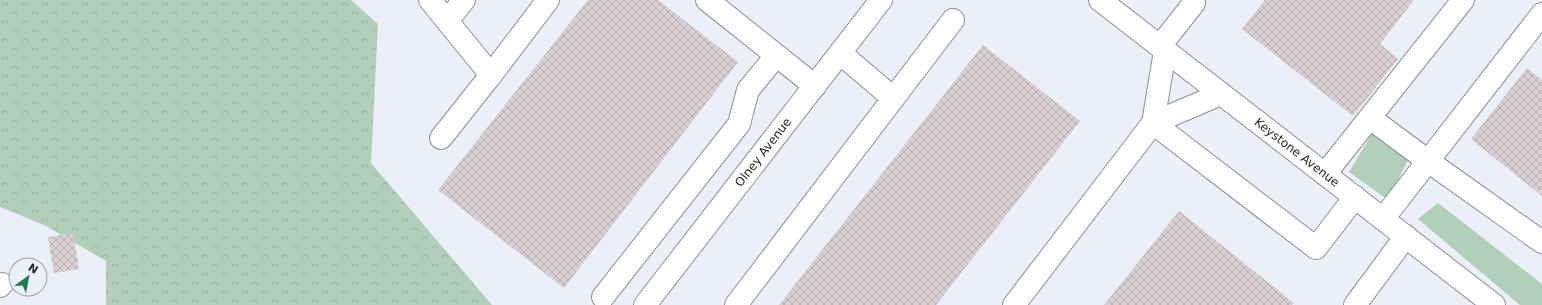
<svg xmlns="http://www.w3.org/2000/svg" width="1542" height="305" viewBox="0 0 1542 305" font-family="'DejaVu Sans',sans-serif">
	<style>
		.grass { fill: #b2d0b9 }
		.forest { fill: url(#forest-crowns) }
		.building { fill: url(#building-cross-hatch) }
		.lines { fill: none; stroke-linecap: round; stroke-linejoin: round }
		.minor-casing { stroke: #8c8f98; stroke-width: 24 }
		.minor { stroke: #fff; stroke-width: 22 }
		.labels { text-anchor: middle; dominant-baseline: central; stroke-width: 3; stroke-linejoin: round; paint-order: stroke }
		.street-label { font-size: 12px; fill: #252629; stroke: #ebeff8 }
	</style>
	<defs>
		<pattern id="forest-crowns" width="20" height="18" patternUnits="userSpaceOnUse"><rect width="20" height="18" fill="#b2d0b9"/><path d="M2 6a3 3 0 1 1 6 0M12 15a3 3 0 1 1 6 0" fill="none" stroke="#99b29f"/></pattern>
		<pattern id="building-cross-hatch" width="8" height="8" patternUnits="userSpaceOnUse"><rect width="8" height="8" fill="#d9ced2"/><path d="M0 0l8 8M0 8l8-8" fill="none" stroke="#bab1b4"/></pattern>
	</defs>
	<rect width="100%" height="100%" fill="#ebeff8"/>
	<g class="grass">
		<polygon points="1373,132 1408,160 1388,200 1349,172"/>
		<polygon points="1438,203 1542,284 1542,305 1520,305 1418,219"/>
	</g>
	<polygon class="forest" points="0,0 351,0 378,24 371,163 492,305 106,305 106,261 46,226 0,207"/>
	<g class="building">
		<polygon points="588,0 658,0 738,62 564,288 438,190"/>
		<polygon points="1265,0 1414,0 1380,44 1398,59 1353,116 1242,29"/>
		<polygon points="983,45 1080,121 936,305 779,305"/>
		<polygon points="1527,68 1542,80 1542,196 1471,139"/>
		<polygon points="1179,211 1294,303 1292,305 1104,305"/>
		<polygon points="73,233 79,269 54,273 48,237"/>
	</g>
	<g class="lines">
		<g class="minor-casing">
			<g id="minor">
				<polyline points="430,0 491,75 441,138"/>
				<polyline points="707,0 815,86"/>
				<path id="s1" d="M1100,0L1494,305"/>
				<polyline points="447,21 464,0"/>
				<polyline points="1160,46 1194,3"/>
				<polyline points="840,53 893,98"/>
				<polyline points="491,75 548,0"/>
				<polyline points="1370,118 1428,161 1542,242"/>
				<polyline points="1153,123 1221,94"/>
				<polyline points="1153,123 1165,51"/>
				<polyline points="1325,174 1463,0"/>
				<polyline points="1383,219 1542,14"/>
				<polyline points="0,286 2,284"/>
				<polyline points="603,297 739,124 748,90 776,56"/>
				<path id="s2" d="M645,305L881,0"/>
				<polyline points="736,305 953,20"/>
				<polyline points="1014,305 1153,123 1316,248 1355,197"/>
				<polyline points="1355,305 1406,236"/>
			</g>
		</g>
		<use href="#minor" class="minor"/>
	</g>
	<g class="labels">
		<g class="street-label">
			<text stroke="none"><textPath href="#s1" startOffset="249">Keystone Avenue</textPath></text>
			<text stroke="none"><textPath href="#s2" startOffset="193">Olney Avenue</textPath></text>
		</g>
	</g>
	<g transform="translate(28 277) rotate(32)"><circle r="19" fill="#ebeff8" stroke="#9c9fa5"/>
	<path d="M0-3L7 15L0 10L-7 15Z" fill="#1e7c53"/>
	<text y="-6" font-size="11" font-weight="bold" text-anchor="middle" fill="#252629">N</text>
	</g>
</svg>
